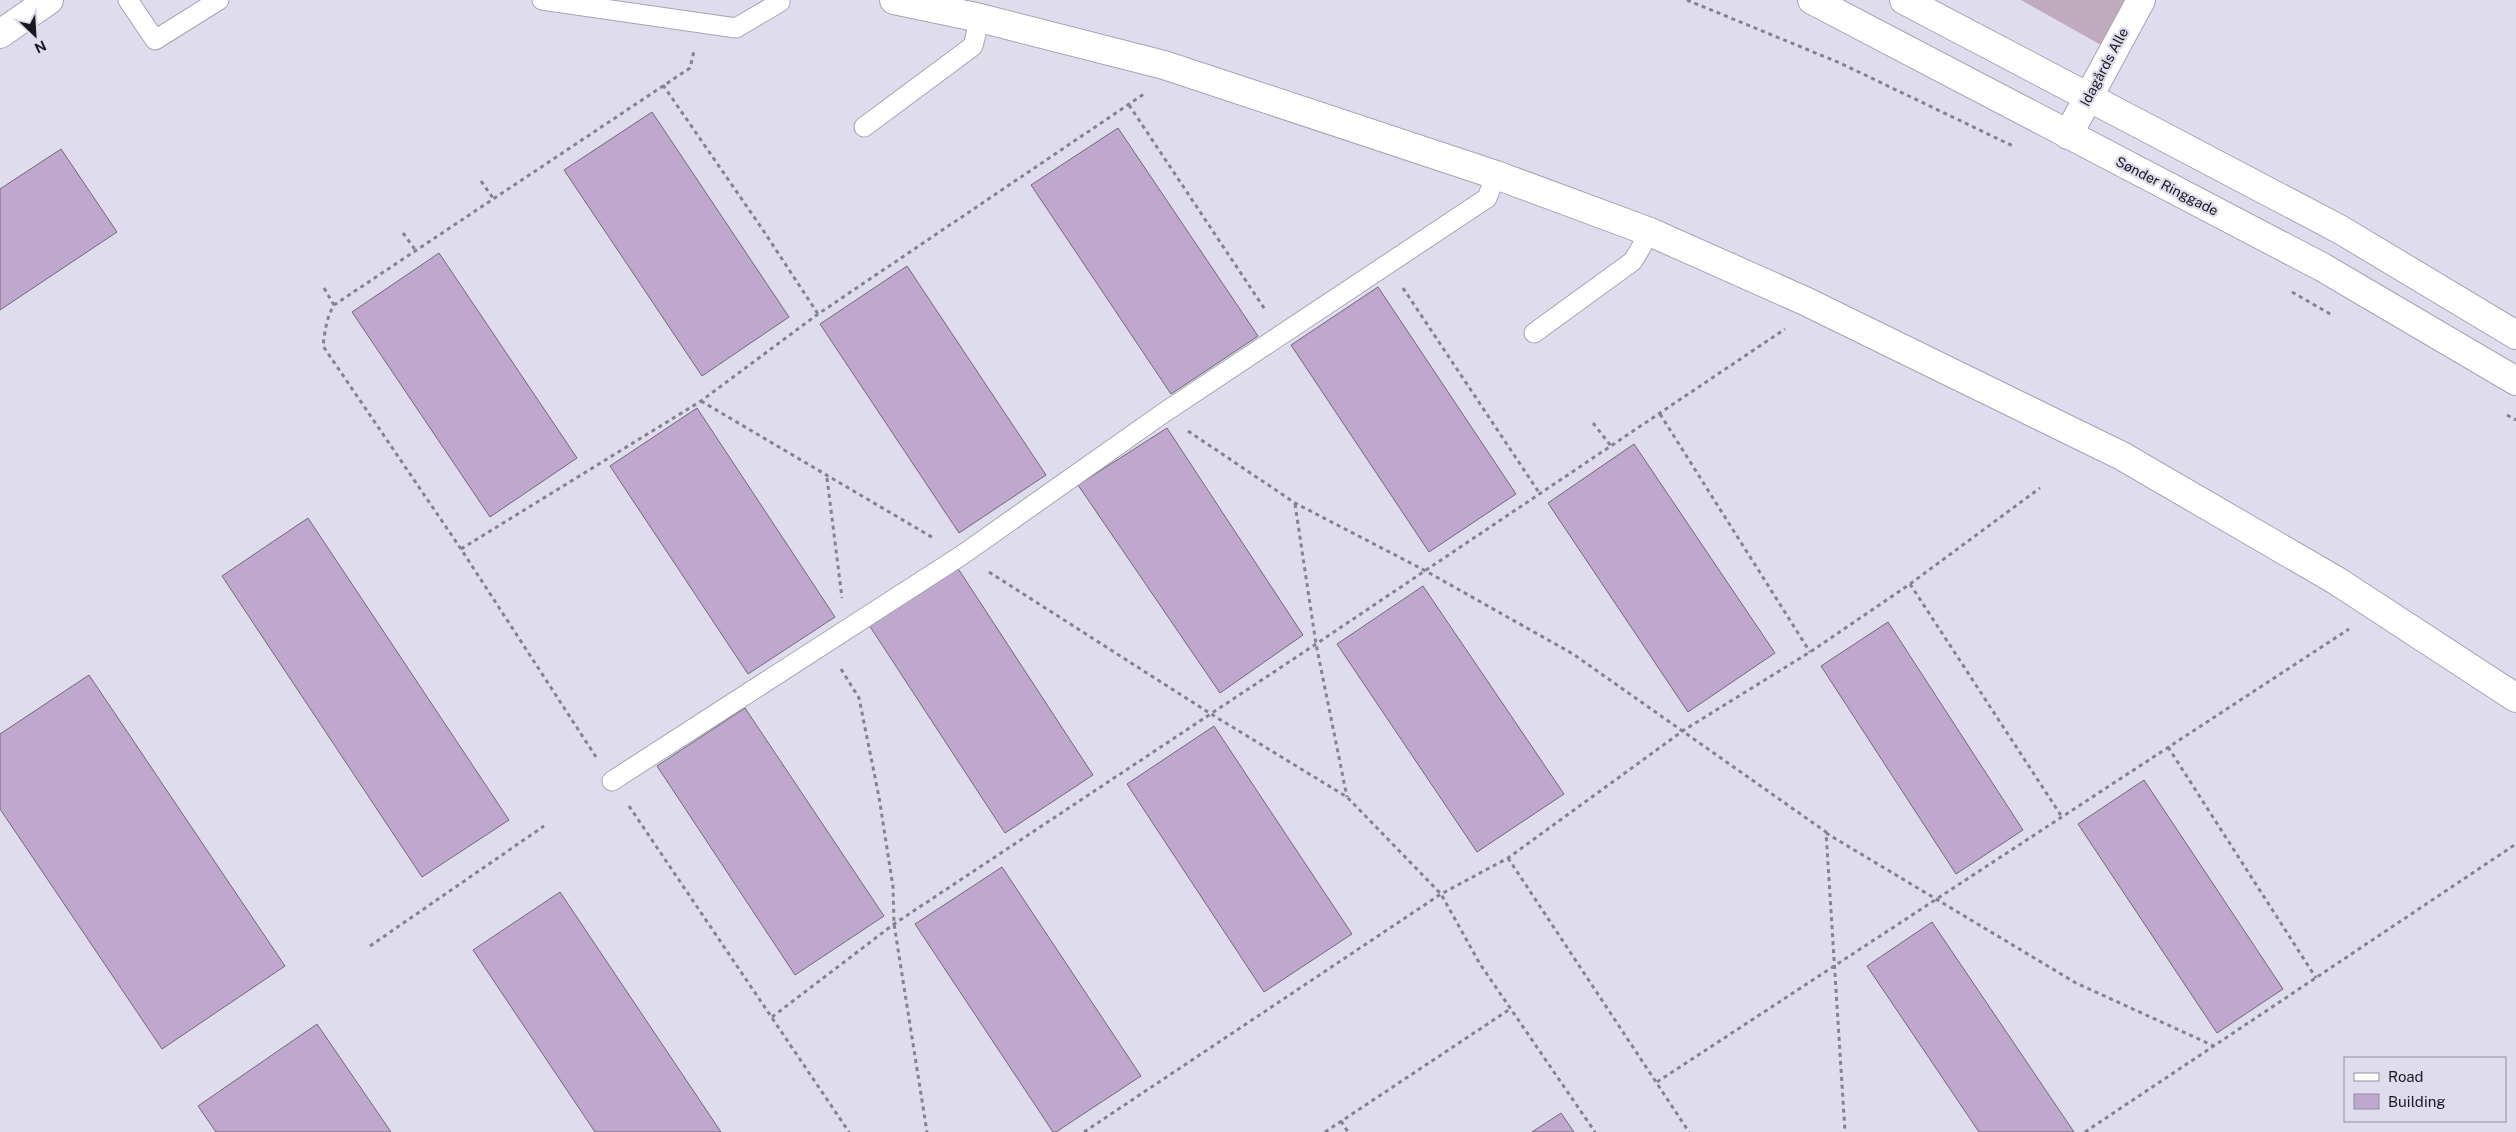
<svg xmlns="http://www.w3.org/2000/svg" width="2516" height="1132" viewBox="0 0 2516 1132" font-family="'Public Sans',sans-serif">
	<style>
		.green { fill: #c2aabe }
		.building { fill: #bfa7cd; stroke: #716976 }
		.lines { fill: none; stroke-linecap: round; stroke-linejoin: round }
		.service-casing { stroke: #a6a3b2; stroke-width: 21 }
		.minor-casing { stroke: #a6a3b2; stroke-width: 30 }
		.tertiary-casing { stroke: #a6a3b2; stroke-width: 30 }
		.path { stroke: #84828d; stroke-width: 3; stroke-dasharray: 4 4; stroke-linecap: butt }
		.service { stroke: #fff; stroke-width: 19 }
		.minor { stroke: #fff; stroke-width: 28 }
		.tertiary { stroke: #fff; stroke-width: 28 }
		.labels { text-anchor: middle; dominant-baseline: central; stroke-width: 4.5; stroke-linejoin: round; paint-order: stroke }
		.street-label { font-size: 14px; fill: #1a191f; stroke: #dfdded }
	</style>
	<rect width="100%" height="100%" fill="#dfdded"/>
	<polygon class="green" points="2021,0 2125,0 2101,45"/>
	<g class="building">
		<polygon points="652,112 789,317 702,376 564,170"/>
		<polygon points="1118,128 1258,336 1171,394 1031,185"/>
		<polygon points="61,149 117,232 0,310 0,189"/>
		<polygon points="439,253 577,458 490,517 352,312"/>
		<polygon points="907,266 1046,475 959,533 820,324"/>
		<polygon points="1378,287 1516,494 1429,552 1291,345"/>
		<polygon points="697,408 835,617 748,674 610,466"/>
		<polygon points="1167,428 1303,635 1220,693 1078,485"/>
		<polygon points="1634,444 1775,653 1688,712 1548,503"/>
		<polygon points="308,518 509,820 422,877 222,576"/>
		<polygon points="957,567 1093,775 1005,833 869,625"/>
		<polygon points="1423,586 1564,794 1477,852 1337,644"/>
		<polygon points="1888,622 2023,830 1956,874 1821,666"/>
		<polygon points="89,675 285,966 162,1049 0,809 0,734"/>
		<polygon points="745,708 884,916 795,975 657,766"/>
		<polygon points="1214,726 1352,934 1264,992 1127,784"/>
		<polygon points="2144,780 2283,989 2217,1033 2078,824"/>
		<polygon points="1002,867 1141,1076 1056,1132 1053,1132 915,924"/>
		<polygon points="560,892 721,1132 595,1132 473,950"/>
		<polygon points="1932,922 2074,1132 1979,1132 1867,966"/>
		<polygon points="317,1024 391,1132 216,1132 198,1106"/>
		<polygon points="1561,1113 1574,1132 1532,1132"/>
	</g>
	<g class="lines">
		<g class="service-casing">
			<g id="service">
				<polyline points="128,0 155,40 219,0"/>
				<polyline points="542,0 736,28 780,2 780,0"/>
				<polyline points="864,127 973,46 980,18"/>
				<polyline points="1534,333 1633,261 1650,232"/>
				<polyline points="612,781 962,555 1162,414 1487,198 1496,175"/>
			</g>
		</g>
		<g class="minor-casing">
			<g id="minor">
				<polyline points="894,0 980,18 1164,65 1496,175 1650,232 1805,301 2122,456 2337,581 2516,698"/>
				<polyline points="0,34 49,0"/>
				<polyline points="2068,135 2141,0"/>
			</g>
		</g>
		<g class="tertiary-casing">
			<g id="tertiary">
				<polyline points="1812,0 2322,267 2516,381"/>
				<polyline points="1904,0 2341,230 2516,335"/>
			</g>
		</g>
		<g class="path">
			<polyline points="1687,0 1840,63 2015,147"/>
			<polyline points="663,85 763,230 818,314"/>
			<polyline points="1129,105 1266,311"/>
			<polyline points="481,181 493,198"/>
			<polyline points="403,233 416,251"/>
			<polyline points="324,288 334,305"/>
			<polyline points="1403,288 1540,494"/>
			<polyline points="2292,292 2332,315"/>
			<polyline points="701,401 935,539"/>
			<polyline points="1660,414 1810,652"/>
			<polyline points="2507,415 2516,420"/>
			<polyline points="1593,423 1611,446"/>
			<polyline points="1188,431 1295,503 1424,570 1573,654 1826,832 1845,1132"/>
			<polyline points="827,478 842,598"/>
			<polyline points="1295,504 1316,644 1347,797"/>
			<polyline points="461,549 701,401 818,314 1144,94"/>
			<polyline points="989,572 1211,714 1347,797 1441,894 1480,964 1595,1132"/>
			<polyline points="1910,584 2062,817"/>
			<polyline points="841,669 859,698 879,797 893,887 894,924 927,1132"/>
			<polyline points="2168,747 2316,978"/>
			<path d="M596,757L461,549L323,346C325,331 326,319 334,305L690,68L694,51"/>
			<polyline points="629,806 849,1132"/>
			<polyline points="1826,833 2076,983 2214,1046"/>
			<polyline points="1508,858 1689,1132"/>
			<polyline points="370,946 544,826"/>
			<polyline points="772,1017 894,924 1316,644 1785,329"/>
			<polyline points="1657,1082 2349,629"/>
			<polyline points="1341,1121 1348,1132"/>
			<polyline points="1084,1132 1441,894 1508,858 1684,730 1810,652 1910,584 2040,488"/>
			<polyline points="1325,1132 1510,1009"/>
			<polyline points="2085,1132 2516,844"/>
		</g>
		<use href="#service" class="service"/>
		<use href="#minor" class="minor"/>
		<use href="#tertiary" class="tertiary"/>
	</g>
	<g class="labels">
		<g class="street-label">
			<text transform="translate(2104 67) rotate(-62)">Idagårds Alle</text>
			<text transform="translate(2167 186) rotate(27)">Sønder Ringgade</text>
		</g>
	</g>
	<rect x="2344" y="1057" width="162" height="65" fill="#dfdded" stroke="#908f9b"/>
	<rect x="2354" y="1073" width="25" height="8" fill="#ffffff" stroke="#908f9b"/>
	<text x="2388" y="1082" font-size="15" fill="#1a191f">Road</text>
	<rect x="2354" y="1094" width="25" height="15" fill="#bfa7cd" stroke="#908f9b"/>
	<text x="2388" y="1107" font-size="15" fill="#1a191f">Building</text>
	<g transform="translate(35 35) rotate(155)" stroke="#dfdded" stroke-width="4" paint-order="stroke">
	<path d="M0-4L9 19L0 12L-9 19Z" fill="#1a191f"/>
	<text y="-8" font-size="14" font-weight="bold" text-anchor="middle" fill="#1a191f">N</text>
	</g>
</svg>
